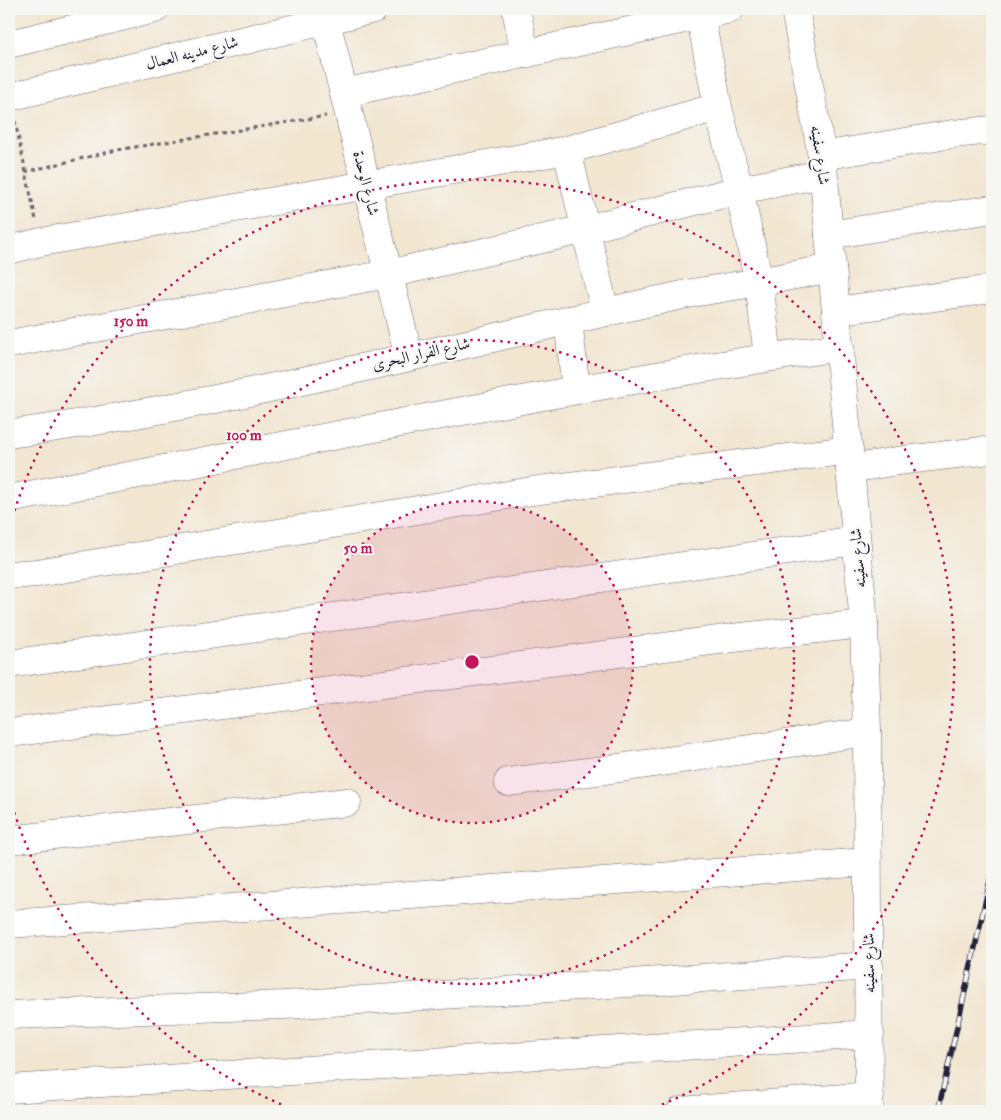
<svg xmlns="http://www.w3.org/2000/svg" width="1001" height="1120" viewBox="0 0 1001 1120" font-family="'IM FELL Double Pica',Amiri,serif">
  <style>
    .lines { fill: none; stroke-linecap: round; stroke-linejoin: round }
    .minor-casing { stroke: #6b6770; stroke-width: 29 }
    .path { stroke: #6b6770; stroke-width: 3; stroke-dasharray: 4 4; stroke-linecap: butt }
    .minor { stroke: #fff; stroke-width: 28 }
    .rail-casing { stroke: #22223b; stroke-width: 5.5 }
    .rail { stroke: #f6f6f2; stroke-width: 4; stroke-dasharray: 11; stroke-linecap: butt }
    .ring { fill: none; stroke: #c2185b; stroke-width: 2.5; stroke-dasharray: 2.5 5 }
    .labels { text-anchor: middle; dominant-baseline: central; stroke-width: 4; stroke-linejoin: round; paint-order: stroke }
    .street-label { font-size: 16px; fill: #22223b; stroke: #f6f6f2 }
    .centre { fill: #c2185b; stroke: #f6f6f2; stroke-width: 2.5 }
    .ring-label { font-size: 15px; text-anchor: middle; font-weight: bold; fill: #c2185b; stroke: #f6f6f2; stroke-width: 4; stroke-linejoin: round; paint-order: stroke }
  </style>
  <rect width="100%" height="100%" fill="#f6f6f2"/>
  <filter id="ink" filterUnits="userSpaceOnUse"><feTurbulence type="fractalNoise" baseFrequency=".02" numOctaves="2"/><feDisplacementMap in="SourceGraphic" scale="10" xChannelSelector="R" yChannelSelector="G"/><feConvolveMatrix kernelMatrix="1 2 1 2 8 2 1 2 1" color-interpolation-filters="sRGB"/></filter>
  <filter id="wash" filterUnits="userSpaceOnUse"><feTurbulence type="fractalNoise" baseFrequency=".0096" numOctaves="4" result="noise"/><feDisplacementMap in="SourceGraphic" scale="20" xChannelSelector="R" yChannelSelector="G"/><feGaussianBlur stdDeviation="1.12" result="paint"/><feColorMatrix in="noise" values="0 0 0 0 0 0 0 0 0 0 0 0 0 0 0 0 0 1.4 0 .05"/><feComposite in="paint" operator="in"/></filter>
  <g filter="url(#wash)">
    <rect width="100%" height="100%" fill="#f2e6d1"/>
  </g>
  <g filter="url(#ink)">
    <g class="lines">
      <g class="minor-casing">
        <g id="minor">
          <polyline points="323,9 409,357"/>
          <polyline points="516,9 525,54"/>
          <polyline points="699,9 718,107 739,190 759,282 768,357"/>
          <polyline points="795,9 822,156 864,624 867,732 869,1111"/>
          <polyline points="9,44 155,9"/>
          <polyline points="344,93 730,9"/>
          <polyline points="9,97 374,9"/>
          <polyline points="567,150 605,312"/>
          <polyline points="822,156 953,134 992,130"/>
          <polyline points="829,235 992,209"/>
          <polyline points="9,250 41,242 567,150 718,107"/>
          <polyline points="836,311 992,289"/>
          <polyline points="568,320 576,390"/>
          <polyline points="9,344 388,274 586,229 739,190 823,174"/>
          <path d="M9 434C239 403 464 342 692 293L759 282 832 268"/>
          <polyline points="850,469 897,461 982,451"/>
          <path d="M9 499C285 447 561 387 840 347"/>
          <polyline points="9,575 37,573 532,491 849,450"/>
          <polyline points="9,664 856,541"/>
          <polyline points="9,733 741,637 864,624"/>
          <polyline points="508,782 612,769 867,732"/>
          <polyline points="9,840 347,802"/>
          <polyline points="9,924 867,862"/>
          <polyline points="9,1015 284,1005 660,981 869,966"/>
          <polyline points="9,1089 870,1034"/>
          <polyline points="681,1111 870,1096"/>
        </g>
      </g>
      <g class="path">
        <polyline points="15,121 36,220"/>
        <polyline points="25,172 117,150 326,116"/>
      </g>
      <use href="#minor" class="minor"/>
      <g class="rail-casing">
        <polyline id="rail" points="938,1111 992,872"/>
      </g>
      <use href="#rail" class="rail"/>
    </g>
  </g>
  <circle cx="472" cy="662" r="161" fill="#c2185b" fill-opacity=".12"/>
  <g class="ring">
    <circle cx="472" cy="662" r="161"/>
    <circle cx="472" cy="662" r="322"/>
    <path d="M295 1110A482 482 0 0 1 10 799M10 525A482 482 0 1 1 649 1110"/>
  </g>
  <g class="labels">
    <g class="street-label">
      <text transform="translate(192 53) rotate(-14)">شارع مدينه العمال</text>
      <text transform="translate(820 155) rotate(82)">شارع سفينه</text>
      <text transform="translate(366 183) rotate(76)">شارع الوحدة</text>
      <text transform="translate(421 354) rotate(-13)">شارع الفرار البحرى</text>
      <text transform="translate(858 558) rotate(-95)">شارع سفينه</text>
      <text transform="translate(869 963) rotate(-91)">شارع سفينه</text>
    </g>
  </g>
  <circle cx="472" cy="662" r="8" class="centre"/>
  <g class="ring-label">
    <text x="131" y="326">150 m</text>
    <text x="244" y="440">100 m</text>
    <text x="358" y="553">50 m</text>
  </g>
  <rect width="1001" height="1120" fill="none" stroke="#f6f6f2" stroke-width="30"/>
</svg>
